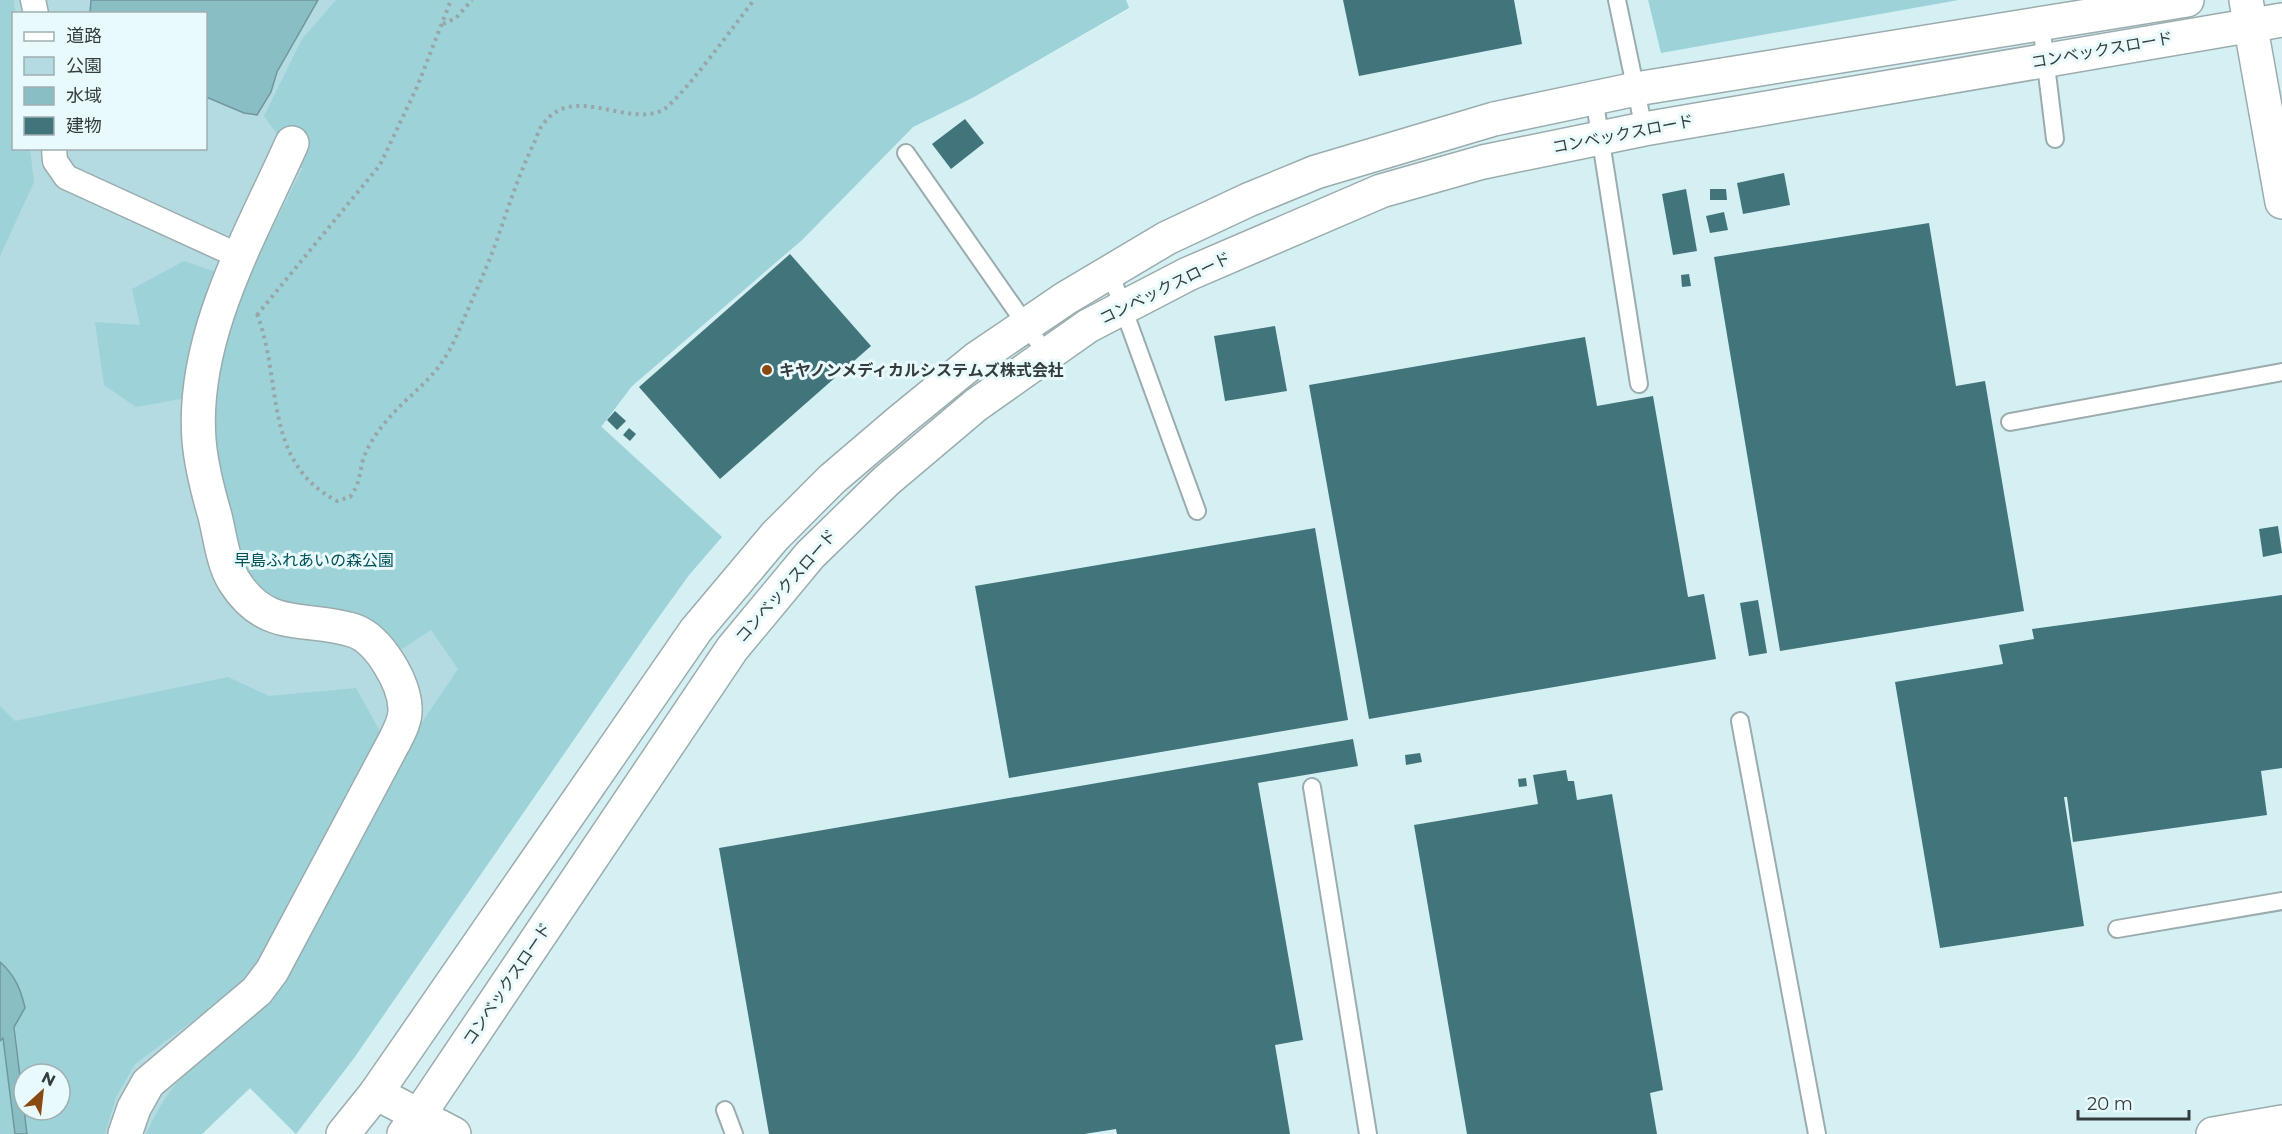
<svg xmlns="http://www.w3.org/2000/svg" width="2282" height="1134" viewBox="0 0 2282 1134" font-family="Montserrat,'Noto Sans JP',sans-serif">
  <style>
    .built { fill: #d5f0f3 }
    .green { fill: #b3dbe1; fill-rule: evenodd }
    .forest { fill: #9dd2d9; fill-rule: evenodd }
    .water { fill: #8abec5; stroke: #70979c; stroke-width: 1.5 }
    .building { fill: #42747b }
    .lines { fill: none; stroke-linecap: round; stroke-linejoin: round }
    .service-casing { stroke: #9bacae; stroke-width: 20 }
    .pedestrian-casing { stroke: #9bacae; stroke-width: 27 }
    .minor-casing { stroke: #9bacae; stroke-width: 36 }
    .tertiary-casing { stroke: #9bacae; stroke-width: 36 }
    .path { stroke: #98a6a7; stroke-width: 4; stroke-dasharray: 3 4.5; stroke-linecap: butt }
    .service { stroke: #fff; stroke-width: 16 }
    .pedestrian { stroke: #fff; stroke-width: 24 }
    .minor { stroke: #fff; stroke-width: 33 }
    .tertiary { stroke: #fff; stroke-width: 33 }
    .poi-dot { fill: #894a11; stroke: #e8fafc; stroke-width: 2 }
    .labels { text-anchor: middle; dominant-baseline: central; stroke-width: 6; stroke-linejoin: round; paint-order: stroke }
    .street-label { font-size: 16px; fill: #353c3d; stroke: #e8fafc }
    .poi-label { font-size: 16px; font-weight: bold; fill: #353c3d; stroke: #e8fafc; text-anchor: start }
    .park-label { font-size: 16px; fill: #005058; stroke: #e8fafc }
  </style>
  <rect width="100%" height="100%" fill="#e8fafc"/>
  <polygon class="built" points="1126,0 1648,0 1662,52 1959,0 2282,0 2282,1134 202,1134 250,1088 296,1134 354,1058 653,625 689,575 722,538 600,426 632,386 802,240 913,127 974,97 1129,9"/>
  <path class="green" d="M0 0H1126L1129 8 974 97 913 127 802 240 632 386 601 426 722 537 689 575 653 625 354 1058 296 1134 250 1088 202 1134H0ZM14 14H206V148H14ZM24 1074H60V1110H24Z"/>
  <g class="forest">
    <polygon points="0,0 14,0 15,13 14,148 30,149 34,182 0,256"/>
    <path d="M336 0H1126L1129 8 974 97 913 127 802 240 632 386 601 427 722 537 689 575 653 625 354 1058 296 1134 250 1088 202 1134H146C155 1116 163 1098 177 1083 206 1052 245 1030 273 997L406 746 458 669 431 630 397 652 277 605 258 593 243 565 209 438 214 393 136 407 104 385 95 322 140 325 132 289 184 261 245 282 302 169 264 116 302 39Z"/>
    <polygon points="1648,0 1959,0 1661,53"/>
    <path d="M228 677 269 696 356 688 382 735 259 964 244 983 135 1064 116 1097 105 1134H27L9 970 0 962V706L15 721ZM24 1074H60V1110H24Z"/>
    <polygon points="3,1037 15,1134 0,1134 0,1041"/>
  </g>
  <g class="water">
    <polygon points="91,0 318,0 277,72 271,92 257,115 244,113 206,97 206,14 90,13"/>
    <path d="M0 962C15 975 21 990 25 1008L14 1027 27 1134H15L3 1038 0 1041Z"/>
  </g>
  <g class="building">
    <polygon points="1343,0 1514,0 1522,44 1359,76"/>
    <polygon points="965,119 984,143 951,169 932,144"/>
    <polygon points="1784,173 1790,205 1743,214 1737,183"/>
    <polygon points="1686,189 1697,251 1673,255 1662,194"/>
    <polygon points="1710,189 1726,189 1727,200 1710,200"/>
    <polygon points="1724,212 1728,230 1710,233 1706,216"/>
    <polygon points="1929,223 1956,386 1985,381 2024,611 1780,651 1714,257"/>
    <polygon points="790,254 871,346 720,479 639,387"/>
    <polygon points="1689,274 1691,286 1682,287 1681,275"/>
    <polygon points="1275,326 1287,391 1225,401 1214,336"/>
    <polygon points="1585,337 1597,406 1653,396 1688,597 1704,594 1716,659 1369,719 1309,385"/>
    <polygon points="615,411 626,421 617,430 607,420"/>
    <polygon points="629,428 636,434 630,441 623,435"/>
    <polygon points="2278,526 2282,553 2263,557 2259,529"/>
    <polygon points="1315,528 1348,720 1009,778 975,586"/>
    <polygon points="2282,595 2282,768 2261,771 2267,815 2073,842 2067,797 2064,797 2084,926 1940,948 1895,682 2003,664 1999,645 2034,639 2032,629"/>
    <polygon points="1758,600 1767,653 1749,656 1740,603"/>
    <polygon points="1353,739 1358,766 1258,783 1303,1040 1275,1045 1290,1134 1117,1134 1116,1129 1084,1134 769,1134 719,848"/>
    <polygon points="1420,753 1422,762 1406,765 1405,755"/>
    <polygon points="1566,770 1568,781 1574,781 1577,800 1612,794 1663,1090 1650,1093 1657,1134 1467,1134 1414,825 1538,804 1533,775"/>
    <polygon points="1526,778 1527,786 1519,787 1518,779"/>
  </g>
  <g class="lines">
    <g class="service-casing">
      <g id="service">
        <polyline points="1617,0 1644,129"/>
        <polyline points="2041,24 2055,139"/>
        <polyline points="1594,97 1639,384"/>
        <polyline points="906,153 1047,355"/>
        <polyline points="1110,272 1197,511"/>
        <polyline points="2010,422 2282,372"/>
        <polyline points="1740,721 1817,1134"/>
        <polyline points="1312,787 1368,1134"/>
        <polyline points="2117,929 2282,901"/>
        <polyline points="725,1110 734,1134"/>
      </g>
    </g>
    <g class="pedestrian-casing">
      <g id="pedestrian">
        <polyline points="33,0 36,14"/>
        <polyline points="54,148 55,161 66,177 241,257"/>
      </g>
    </g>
    <g class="minor-casing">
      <path id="minor" d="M125 1134 134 1108 148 1083 257 991 272 971 394 742C399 732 406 720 405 708 404 682 379 640 355 631 307 615 267 634 234 581 223 564 220 536 215 516 208 492 201 465 199 440 191 336 251 235 292 143"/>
    </g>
    <g class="tertiary-casing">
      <g id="tertiary">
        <polyline points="2246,0 2282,202"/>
        <polyline points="376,1093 454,1134"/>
        <polyline points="343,1134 376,1093 696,630 775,536 832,479 900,421 976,359 1066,298 1167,238 1248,200 1316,172 1494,119 1636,89 2187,0"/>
        <polyline points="404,1134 419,1115 732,649 810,555 886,481 976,405 1088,326 1188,274 1381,191 1483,162 1644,129 2282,20"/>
        <polyline points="2213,1134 2282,1122"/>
      </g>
    </g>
    <g class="path">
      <polyline points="443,24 456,18 472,0"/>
      <path d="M257 314C283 381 262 462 337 501L350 497C359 485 359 477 362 464 364 452 376 433 384 424 411 390 436 382 456 337 470 304 486 271 498 237 509 205 519 174 534 143 537 137 539 128 544 123 573 84 624 126 661 111 678 104 738 20 754 0"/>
      <polyline points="257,315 380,165 417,87 451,0"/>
    </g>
    <use href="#service" class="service"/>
    <use href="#pedestrian" class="pedestrian"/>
    <use href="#minor" class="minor"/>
    <use href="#tertiary" class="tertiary"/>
  </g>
  <circle class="poi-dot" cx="767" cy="370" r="6"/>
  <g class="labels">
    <g class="street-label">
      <text transform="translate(2102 50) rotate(-10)">コンベックスロード</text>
      <text transform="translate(1623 134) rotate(-11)">コンベックスロード</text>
      <text transform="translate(1165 288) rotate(-26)">コンベックスロード</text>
      <text transform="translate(786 586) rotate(-49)">コンベックスロード</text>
      <text transform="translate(507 984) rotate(-56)">コンベックスロード</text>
    </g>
    <g class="poi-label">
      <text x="779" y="370">キヤノンメディカルシステムズ株式会社</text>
    </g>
    <g class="park-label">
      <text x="314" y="560">早島ふれあいの森公園</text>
    </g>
  </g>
  <rect x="12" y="12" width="195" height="138" fill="#e8fafc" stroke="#a0aeb0" stroke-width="1.5"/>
  <rect x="24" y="32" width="30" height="9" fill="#ffffff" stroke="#a0aeb0" stroke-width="1.5"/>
  <text x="66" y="42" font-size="18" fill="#353c3d">道路</text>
  <rect x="24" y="57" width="30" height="18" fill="#b3dbe1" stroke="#a0aeb0" stroke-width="1.5"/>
  <text x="66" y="72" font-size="18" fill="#353c3d">公園</text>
  <rect x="24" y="87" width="30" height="18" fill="#8abec5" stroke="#a0aeb0" stroke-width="1.5"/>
  <text x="66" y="102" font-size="18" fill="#353c3d">水域</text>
  <rect x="24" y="117" width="30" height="18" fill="#42747b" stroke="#a0aeb0" stroke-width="1.5"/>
  <text x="66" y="132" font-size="18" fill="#353c3d">建物</text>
  <g transform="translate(42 1092) rotate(27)"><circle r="28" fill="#e8fafc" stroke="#a0aeb0" stroke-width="1.5"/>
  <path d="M0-4.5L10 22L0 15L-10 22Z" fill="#894a11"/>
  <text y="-9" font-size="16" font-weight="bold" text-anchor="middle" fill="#353c3d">N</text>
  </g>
  <path d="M2078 1110v9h111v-9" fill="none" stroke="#353c3d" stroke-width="3"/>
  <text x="2087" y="1110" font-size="18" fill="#353c3d" stroke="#e8fafc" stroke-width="4.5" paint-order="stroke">20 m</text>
</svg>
